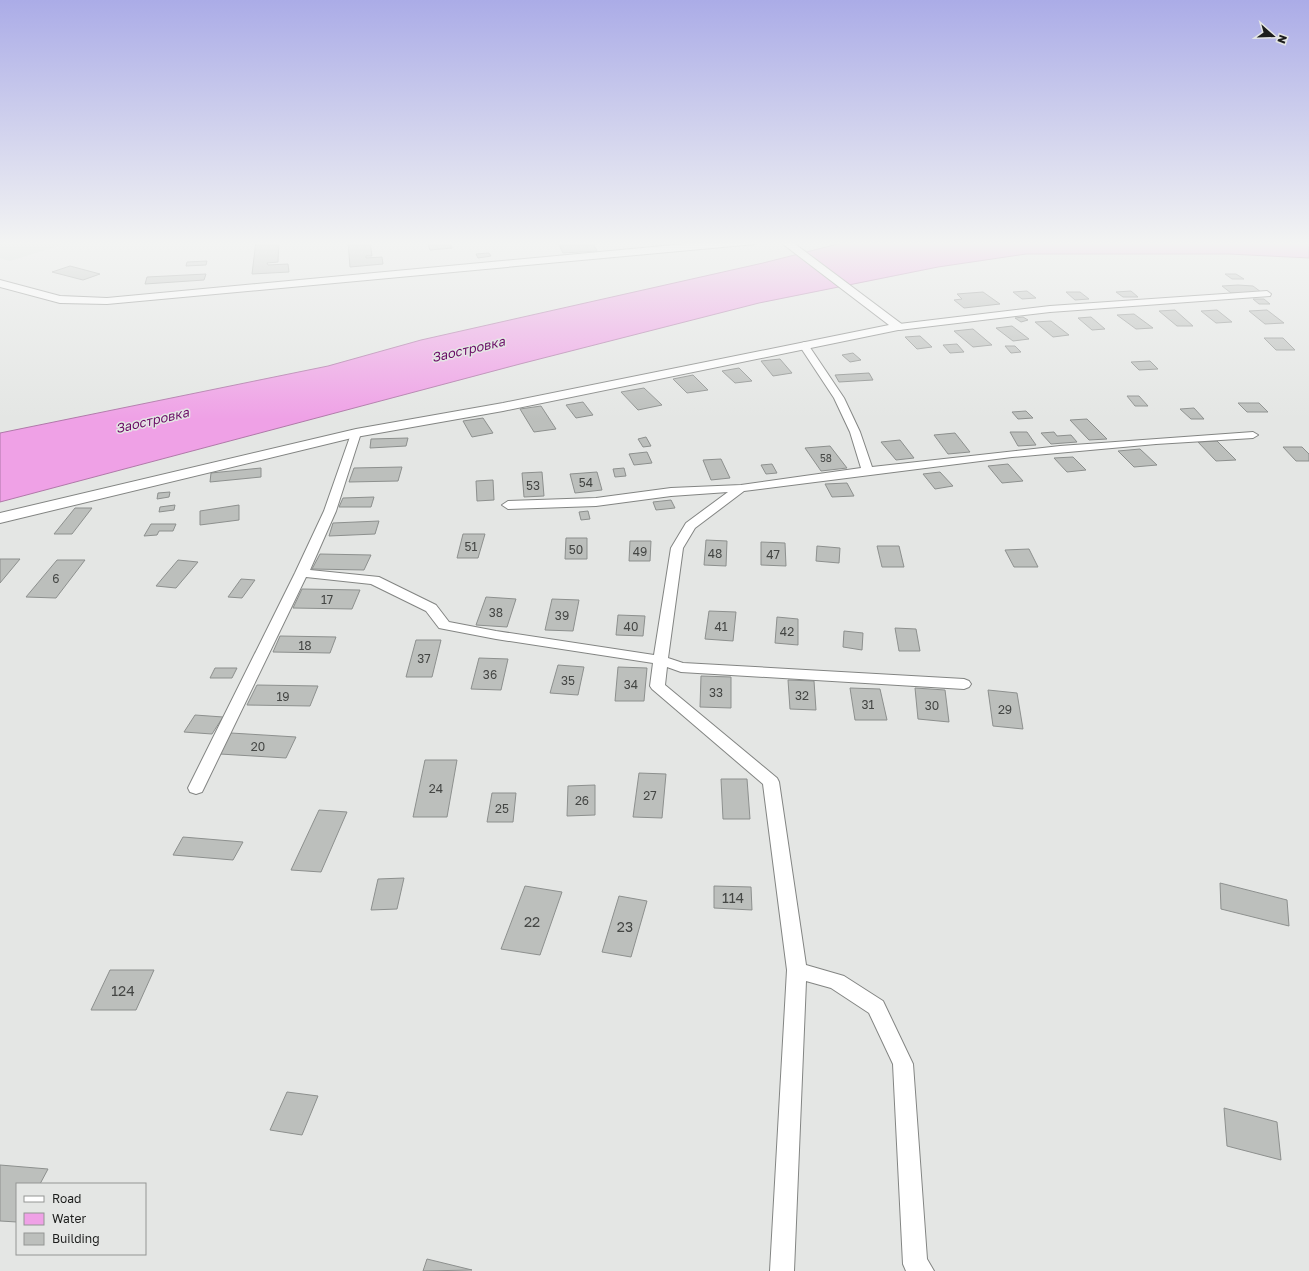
<svg xmlns="http://www.w3.org/2000/svg" width="1309" height="1271" viewBox="0 0 1309 1271" font-family="'Golos Text',sans-serif">
  <style>
    .built { fill: #d3dcd4 }
    .water { fill: #efa1e6; stroke: #b079a9 }
    .building { fill: #bcbfbc; stroke: #8d908e }
    .lines { fill: none; stroke-linecap: round; stroke-linejoin: round }
    .minor-casing { stroke: #838583; stroke-width: 2 }
    .tertiary-casing { stroke: #838583; stroke-width: 2 }
    .minor { fill: #fff; fill-rule: evenodd }
    .tertiary { fill: #fff; fill-rule: evenodd }
    .labels { text-anchor: middle; dominant-baseline: central; stroke-width: 3; stroke-linejoin: round; paint-order: stroke }
    .far-number-label { font-size: 10px; fill: #444644 }
    .number-label { font-size: 12px; fill: #444644 }
    .far-water-label { font-size: 13px; font-style: italic; fill: #6a0c66; stroke: #e4e6e4 }
    .near-number-label { font-size: 14px; fill: #444644 }
  </style>
  <rect width="100%" height="100%" fill="#e4e6e4"/>
  <polygon class="built" points="0,241 74,241 10,261 0,258"/>
  <polygon class="water" points="857,241 1309,241 1309,258 1229,254 1026,254 938,267 759,303 520,364 0,502 0,433 328,366 421,340 763,263 838,244"/>
  <g class="building">
    <polygon points="256,241 279,241 278,262 267,263 268,265 288,264 289,272 252,274"/>
    <polygon points="348,241 370,241 372,256 366,256 366,258 382,257 383,264 350,267"/>
    <polygon points="427,241 449,241 452,248 430,250"/>
    <polygon points="557,241 592,241 597,251 563,253"/>
    <polygon points="489,253 491,256 478,258 476,254"/>
    <polygon points="207,261 206,265 186,266 187,262"/>
    <polygon points="70,266 100,274 83,280 52,272"/>
    <polygon points="206,274 204,280 145,284 147,277"/>
    <polygon points="1225,274 1236,274 1244,279 1232,279"/>
    <polygon points="1238,285 1253,286 1261,292 1231,293 1222,286"/>
    <polygon points="1027,291 1036,298 1022,299 1013,292"/>
    <polygon points="1131,291 1138,297 1123,297 1116,292"/>
    <polygon points="983,292 1000,304 964,308 954,300 962,299 957,294"/>
    <polygon points="1066,292 1080,292 1089,299 1075,300"/>
    <polygon points="1253,299 1264,299 1270,304 1259,304"/>
    <polygon points="1175,310 1193,326 1177,326 1159,311"/>
    <polygon points="1217,310 1232,322 1216,323 1201,311"/>
    <polygon points="1267,310 1284,323 1265,324 1249,311"/>
    <polygon points="1134,314 1153,328 1136,329 1117,315"/>
    <polygon points="1023,317 1028,320 1021,322 1015,318"/>
    <polygon points="1091,317 1105,329 1092,330 1078,318"/>
    <polygon points="1051,321 1069,335 1053,337 1035,322"/>
    <polygon points="1012,326 1029,339 1013,341 996,328"/>
    <polygon points="973,329 992,345 973,347 954,331"/>
    <polygon points="920,336 932,347 917,349 905,337"/>
    <polygon points="1264,338 1283,338 1295,350 1276,350"/>
    <polygon points="957,344 964,352 950,353 943,345"/>
    <polygon points="1005,346 1015,346 1021,352 1011,353"/>
    <polygon points="853,353 861,360 850,362 842,355"/>
    <polygon points="780,359 792,373 773,376 761,361"/>
    <polygon points="1150,361 1158,369 1139,370 1131,362"/>
    <polygon points="739,368 752,381 735,383 722,371"/>
    <polygon points="869,373 873,380 839,382 835,375"/>
    <polygon points="693,375 708,390 687,393 673,379"/>
    <polygon points="644,388 662,405 638,410 621,392"/>
    <polygon points="1127,396 1139,396 1148,406 1135,406"/>
    <polygon points="583,402 593,415 576,418 566,405"/>
    <polygon points="1238,403 1259,403 1268,412 1247,412"/>
    <polygon points="541,406 556,429 534,432 520,409"/>
    <polygon points="1194,408 1204,419 1191,419 1180,409"/>
    <polygon points="1026,411 1033,418 1018,419 1012,412"/>
    <polygon points="483,418 493,433 472,437 463,421"/>
    <polygon points="1087,419 1107,439 1089,440 1070,420"/>
    <polygon points="1010,432 1027,432 1036,445 1018,446"/>
    <polygon points="1054,432 1057,436 1071,435 1077,442 1051,444 1041,433"/>
    <polygon points="955,433 970,452 948,454 934,435"/>
    <polygon points="646,437 651,446 643,447 638,439"/>
    <polygon points="408,438 406,446 370,448 371,439"/>
    <polygon points="900,440 914,458 896,460 881,442"/>
    <polygon points="1217,441 1236,460 1216,461 1198,442"/>
    <polygon points="830,446 847,468 821,471 805,448"/>
    <polygon points="1283,447 1302,447 1309,454 1309,461 1296,461"/>
    <polygon points="1140,449 1157,465 1134,467 1118,451"/>
    <polygon points="647,452 652,463 634,465 629,454"/>
    <polygon points="1073,457 1086,470 1067,472 1054,458"/>
    <polygon points="721,459 730,478 711,480 703,460"/>
    <polygon points="772,464 777,473 766,474 761,465"/>
    <polygon points="1008,464 1023,481 1002,483 988,466"/>
    <polygon points="402,467 398,481 349,482 354,468"/>
    <polygon points="261,468 261,477 210,482 211,473"/>
    <polygon points="624,468 626,476 615,477 613,469"/>
    <polygon points="542,472 544,496 524,497 522,473"/>
    <polygon points="597,472 602,490 575,493 570,474"/>
    <polygon points="940,472 953,486 935,489 923,474"/>
    <polygon points="493,480 494,500 477,501 476,481"/>
    <polygon points="847,483 854,496 832,497 825,484"/>
    <polygon points="170,492 169,497 157,499 158,493"/>
    <polygon points="374,497 371,507 339,507 343,498"/>
    <polygon points="671,500 675,508 656,510 653,502"/>
    <polygon points="175,505 174,510 159,512 160,507"/>
    <polygon points="239,505 239,520 200,525 200,511"/>
    <polygon points="75,508 92,508 72,534 54,534"/>
    <polygon points="588,511 590,519 581,520 579,512"/>
    <polygon points="379,521 375,534 329,536 333,523"/>
    <polygon points="151,524 176,524 173,531 159,531 157,535 144,536"/>
    <polygon points="463,534 485,534 478,558 457,558"/>
    <polygon points="566,538 587,538 587,559 565,559"/>
    <polygon points="706,540 727,541 726,566 704,565"/>
    <polygon points="630,541 651,541 650,561 629,561"/>
    <polygon points="761,542 785,543 786,566 761,565"/>
    <polygon points="817,546 840,548 839,563 816,561"/>
    <polygon points="877,546 899,546 904,567 882,567"/>
    <polygon points="1029,549 1038,567 1014,567 1005,550"/>
    <polygon points="320,554 371,555 364,570 312,569"/>
    <polygon points="0,559 20,559 0,583"/>
    <polygon points="57,560 85,560 56,598 26,597"/>
    <polygon points="178,560 198,562 176,588 156,586"/>
    <polygon points="241,579 255,580 242,598 228,597"/>
    <polygon points="302,589 360,590 352,609 293,608"/>
    <polygon points="486,597 516,599 507,627 476,625"/>
    <polygon points="552,599 579,600 573,631 545,630"/>
    <polygon points="709,611 736,612 733,641 705,639"/>
    <polygon points="618,615 645,616 643,636 616,635"/>
    <polygon points="777,617 798,619 798,645 775,643"/>
    <polygon points="895,628 916,629 920,651 899,651"/>
    <polygon points="844,631 863,633 862,650 843,647"/>
    <polygon points="280,636 336,637 330,653 273,652"/>
    <polygon points="416,640 441,640 432,677 406,677"/>
    <polygon points="479,658 508,659 501,690 471,689"/>
    <polygon points="558,665 584,667 578,695 550,693"/>
    <polygon points="618,667 647,668 644,701 615,701"/>
    <polygon points="215,668 237,668 232,678 210,678"/>
    <polygon points="701,676 731,677 731,708 700,707"/>
    <polygon points="788,680 814,681 816,710 790,709"/>
    <polygon points="257,685 318,686 310,706 247,705"/>
    <polygon points="850,688 880,689 887,720 855,720"/>
    <polygon points="915,688 945,690 949,722 918,719"/>
    <polygon points="988,690 1017,693 1023,729 993,726"/>
    <polygon points="195,715 223,717 212,734 184,732"/>
    <polygon points="231,733 296,737 286,758 220,754"/>
    <polygon points="425,760 457,760 447,817 413,817"/>
    <polygon points="639,773 666,774 662,818 633,817"/>
    <polygon points="721,779 747,779 750,819 723,819"/>
    <polygon points="595,785 595,815 567,816 568,786"/>
    <polygon points="492,793 516,793 513,822 487,822"/>
    <polygon points="319,810 347,812 321,872 291,870"/>
    <polygon points="183,837 243,842 233,860 173,855"/>
    <polygon points="404,878 397,909 371,910 378,879"/>
    <polygon points="1220,883 1287,900 1289,926 1221,909"/>
    <polygon points="525,886 562,892 540,955 501,949"/>
    <polygon points="714,886 751,887 752,910 714,908"/>
    <polygon points="619,896 647,901 631,957 602,952"/>
    <polygon points="110,970 154,970 136,1010 91,1010"/>
    <polygon points="287,1092 318,1096 302,1135 270,1130"/>
    <polygon points="1224,1108 1277,1122 1281,1160 1227,1146"/>
    <polygon points="0,1165 48,1169 40,1184 17,1184 17,1222 0,1221"/>
    <polygon points="427,1259 472,1270 423,1271"/>
  </g>
  <g class="lines">
    <g class="minor-casing">
      <g id="minor">
        <polygon points="1267,291 1271,294 1270,296 1050,312 899,330 894,327 899,324 1050,306"/>
        <polygon points="804,342 807,343 844,398 860,432 872,467 1060,446 1253,432 1258,435 1253,438 1156,444 1012,457 744,491 695,528 683,548 668,658 683,663 964,679 969,681 971,684 969,687 964,689 681,672 667,667 665,685 777,778 779,782 806,965 844,976 883,1001 913,1064 927,1259 934,1271 906,1271 903,1264 893,1064 869,1013 831,988 806,981 794,1271 770,1271 787,970 763,784 652,689 650,686 653,663 496,639 444,629 439,628 426,611 371,584 306,577 204,788 202,792 196,794 190,792 188,788 295,573 324,511 352,431 360,431 361,433 336,511 310,570 379,577 436,605 449,622 496,631 654,655 671,548 686,523 728,492 671,496 596,506 508,509 502,505 508,501 596,498 671,488 741,485 861,468 850,432 834,398 799,345"/>
      </g>
    </g>
    <g class="tertiary-casing">
      <g id="tertiary">
        <polygon points="717,241 760,241 755,244 107,304 60,303 0,287 0,280 60,296 107,298"/>
        <polygon points="779,241 791,241 903,325 905,327 903,329 503,411 356,437 0,523 0,513 356,429 503,403 889,325"/>
      </g>
    </g>
    <use href="#minor" class="minor"/>
    <use href="#tertiary" class="tertiary"/>
  </g>
  <linearGradient id="sky" x2="0" y2="1"><stop stop-color="#abace7"/><stop offset="0.58" stop-color="#f3f4f3"/><stop offset="1" stop-color="#f3f4f3" stop-opacity="0"/></linearGradient>
  <rect width="1309" height="419" fill="url(#sky)"/>
  <g class="labels">
    <g class="far-number-label">
      <text x="826" y="458">58</text>
    </g>
    <g class="number-label">
      <text x="586" y="482">54</text>
      <text x="533" y="485">53</text>
      <text x="471" y="546">51</text>
      <text x="576" y="549">50</text>
      <text x="640" y="551">49</text>
      <text x="715" y="553">48</text>
      <text x="773" y="554">47</text>
      <text x="56" y="578">6</text>
      <text x="327" y="599">17</text>
      <text x="496" y="612">38</text>
      <text x="562" y="615">39</text>
      <text x="631" y="626">40</text>
      <text x="721" y="626">41</text>
      <text x="787" y="631">42</text>
      <text x="305" y="645">18</text>
      <text x="424" y="658">37</text>
      <text x="490" y="674">36</text>
      <text x="568" y="680">35</text>
      <text x="631" y="684">34</text>
      <text x="716" y="692">33</text>
      <text x="802" y="695">32</text>
      <text x="283" y="696">19</text>
      <text x="868" y="704">31</text>
      <text x="932" y="705">30</text>
      <text x="1005" y="709">29</text>
      <text x="258" y="746">20</text>
      <text x="436" y="788">24</text>
      <text x="650" y="795">27</text>
      <text x="582" y="800">26</text>
      <text x="502" y="808">25</text>
    </g>
    <g class="far-water-label">
      <text transform="translate(468 349) rotate(-13)">Заостровка</text>
      <text transform="translate(152 420) rotate(-13)">Заостровка</text>
    </g>
    <g class="near-number-label">
      <text x="733" y="897">114</text>
      <text x="532" y="921">22</text>
      <text x="625" y="926">23</text>
      <text x="123" y="990">124</text>
    </g>
  </g>
  <rect x="16" y="1183" width="130" height="72" fill="#e4e6e4" stroke="#949694"/>
  <rect x="24" y="1196" width="20" height="6" fill="#ffffff" stroke="#949694"/>
  <text x="52" y="1203" font-size="12" fill="#1c1d1c">Road</text>
  <rect x="24" y="1213" width="20" height="12" fill="#efa1e6" stroke="#949694"/>
  <text x="52" y="1223" font-size="12" fill="#1c1d1c">Water</text>
  <rect x="24" y="1233" width="20" height="12" fill="#bcbfbc" stroke="#949694"/>
  <text x="52" y="1243" font-size="12" fill="#1c1d1c">Building</text>
  <g transform="translate(1273 36) rotate(110)" stroke="#e4e6e4" stroke-width="3" paint-order="stroke">
  <path d="M0-3L7 15L0 10L-7 15Z" fill="#1c1d1c"/>
  <text y="-6" font-size="11" font-weight="bold" text-anchor="middle" fill="#1c1d1c">N</text>
  </g>
</svg>
